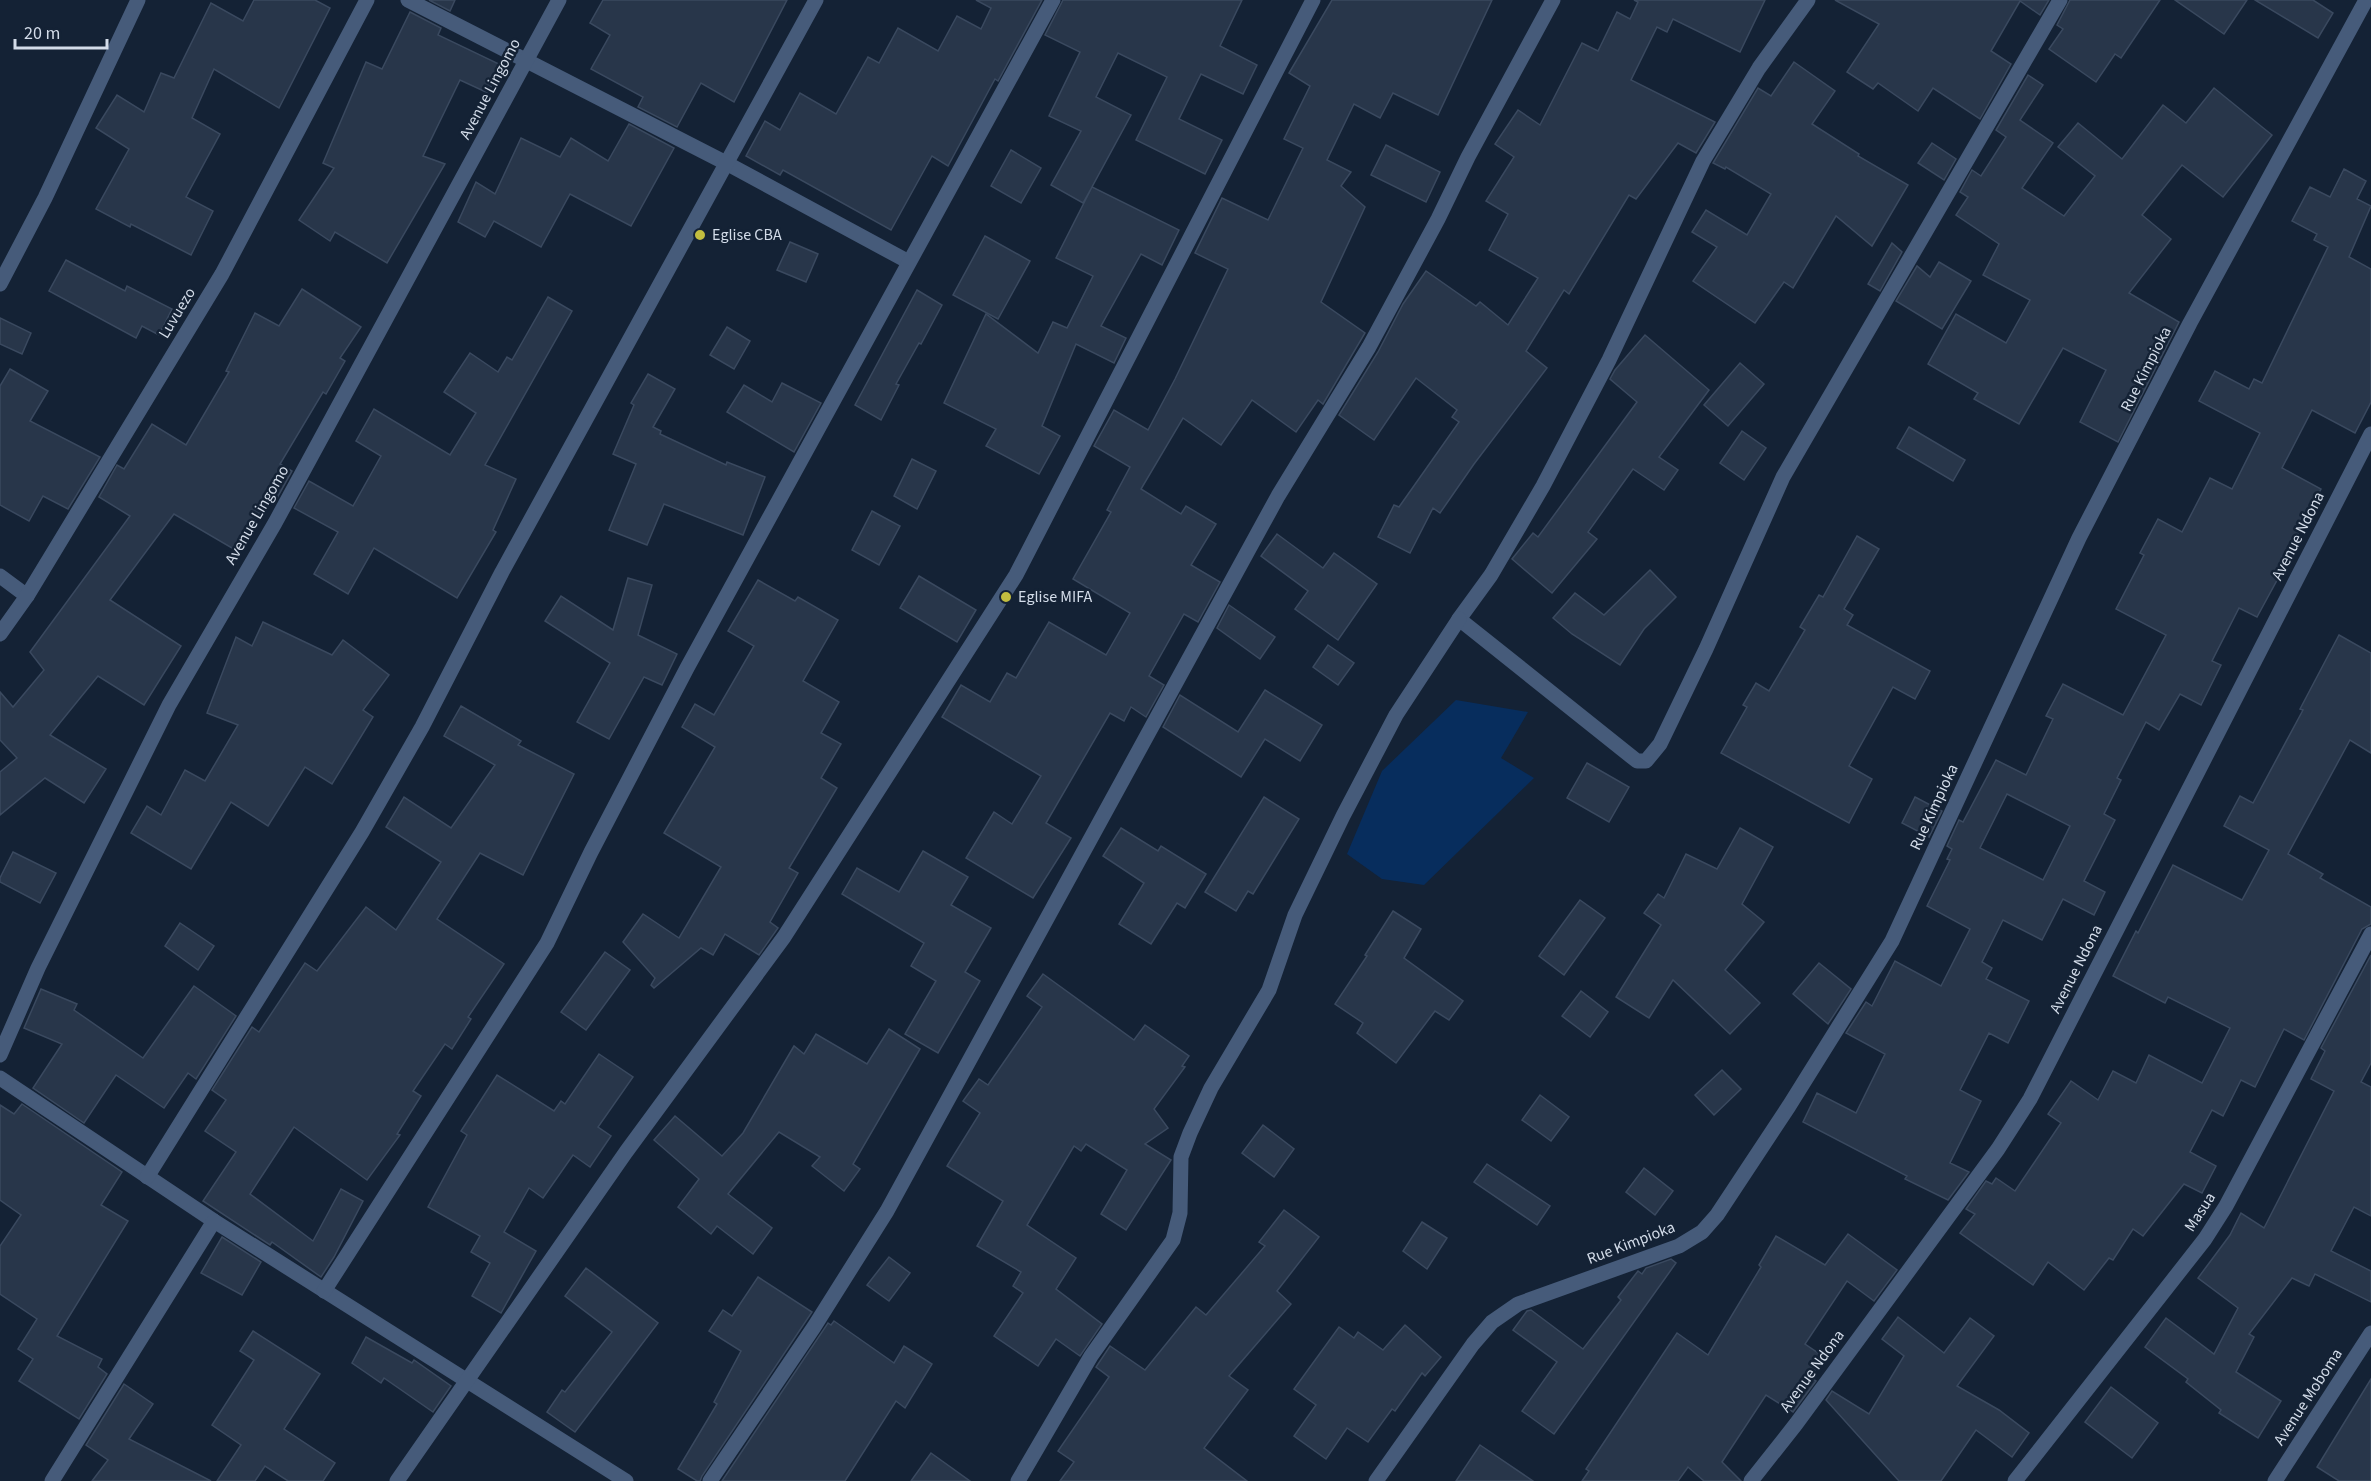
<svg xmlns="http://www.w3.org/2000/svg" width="2371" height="1481" viewBox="0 0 2371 1481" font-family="'Source Sans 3',sans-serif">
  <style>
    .green { fill: #072d5d }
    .building { fill: #28364a; stroke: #3a495f; stroke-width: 1.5; fill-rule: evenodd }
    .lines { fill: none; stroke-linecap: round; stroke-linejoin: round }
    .minor { stroke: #465b7a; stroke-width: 15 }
    .poi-dot { fill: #c2bd3f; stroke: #142235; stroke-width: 2 }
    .labels { text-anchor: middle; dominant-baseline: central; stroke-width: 5; stroke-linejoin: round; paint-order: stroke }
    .street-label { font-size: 16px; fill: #d3dce9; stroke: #142235 }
    .poi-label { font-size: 16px; fill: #d3dce9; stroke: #142235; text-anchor: start }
  </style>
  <rect width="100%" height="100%" fill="#142235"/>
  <polygon class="green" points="1456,700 1528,712 1501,758 1534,778 1424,885 1382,879 1347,854 1382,771"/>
  <g class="building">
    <polygon points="254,0 315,0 330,8 279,108 214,69 192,118 220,134 186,197 213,211 191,255 131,224 130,227 96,209 129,149 96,128 117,95 144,112 161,73 174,78 211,3 243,21"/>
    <polygon points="429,0 455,0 450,11"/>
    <polygon points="603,0 787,0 734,102 701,83 677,127 638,107 643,97 591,69 610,35 590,23"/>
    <polygon points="976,0 1042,0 998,81 995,79 948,166 932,156 891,230 783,170 780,175 746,156 765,121 780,130 800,93 836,114 868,57 879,63 898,28 938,51 957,16 981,29 991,8"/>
    <polygon points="1063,0 1242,0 1220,46 1257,65 1243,94 1201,74 1179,119 1222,140 1205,174 1136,140 1167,77 1118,53 1096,97 1131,115 1092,187 1179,230 1162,265 1141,254 1101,326 1126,338 1114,363 1076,344 1042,426 1060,436 1039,474 986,446 996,429 944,403 986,314 1038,353 1053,322 1067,328 1093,276 1056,258 1092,187 1083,203 1051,185 1081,131 1049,116 1080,52 1045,35"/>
    <polygon points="1332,0 1492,0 1438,115 1393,93 1380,118 1354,104 1327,160 1351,172 1341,186 1365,207 1321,302 1365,333 1323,404 1318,400 1296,432 1252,400 1221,445 1183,418 1141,489 1181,514 1186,506 1216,524 1191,565 1220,582 1198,622 1184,614 1149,676 1164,685 1146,717 1131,707 1124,721 1110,713 1046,823 1071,838 1033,898 966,858 994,812 1012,824 1041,776 942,717 961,685 990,702 1007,673 1016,678 1049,622 1106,655 1130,613 1073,579 1111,512 1107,510 1130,467 1094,446 1114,410 1148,430 1175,379 1228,269 1195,253 1222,198 1268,220 1303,148 1284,139 1310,86 1289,73"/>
    <polygon points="1634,0 1765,0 1740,52 1673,19 1667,32 1657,27 1631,80 1715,122 1696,153 1678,143 1636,199 1629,195 1569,294 1564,290 1526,351 1547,368 1474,464 1440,513 1433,508 1410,553 1378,537 1394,505 1399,507 1459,422 1452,417 1457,410 1416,378 1374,440 1339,415 1378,352 1403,304 1426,271 1476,306 1480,302 1508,325 1538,278 1489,250 1508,214 1486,201 1514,157 1495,144 1518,110 1540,125 1582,43 1598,51 1617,12 1630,19 1638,2"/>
    <polygon points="1835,0 2049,0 2040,15 2020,1 1991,51 2011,64 1980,119 1933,88 1918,111 1878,83 1873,89 1847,72 1879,24"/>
    <polygon points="2070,0 2160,0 2121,58 2115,54 2096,82 2049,49 2063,29 2057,25"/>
    <polygon points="2175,0 2247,0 2224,34"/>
    <polygon points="2255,0 2313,0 2333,13 2318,38"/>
    <polygon points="410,12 441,28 438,35 501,65 488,93 460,80 423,156 445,164 387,263 335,232 330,241 299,220 334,168 323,163 366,62 382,69"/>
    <polygon points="1794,62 1835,91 1812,124 1859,154 1858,156 1908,185 1872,246 1836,216 1793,288 1784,282 1755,323 1693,281 1717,247 1692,232 1706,210 1747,235 1771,194 1726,167 1725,169 1713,163 1758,88 1771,96"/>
    <polygon points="2028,75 2043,85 2020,120 2053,143 2022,188 2064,216 2095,176 2058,147 2078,123 2122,159 2163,105 2186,123 2214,88 2272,135 2223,197 2182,165 2142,215 2171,239 2129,293 2179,322 2118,442 2080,422 2106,370 2063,348 2019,424 1974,399 1978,393 1928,364 1956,314 2006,343 2030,300 1983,275 1999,244 1956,215 1968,197 1960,192 1972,170 1981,176 2006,137 1996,130"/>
    <polygon points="629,124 674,148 631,226 570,194 541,247 494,221 485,237 458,222 476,182 495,194 521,138 560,157 571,138 608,161"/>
    <polygon points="1932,143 1956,159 1944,180 1918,163"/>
    <polygon points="1386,145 1440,172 1426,202 1371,175"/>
    <polygon points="1011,150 1041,168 1021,203 991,186"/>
    <path d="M2344 169 2366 181 2357 199 2371 206 2349 257 2371 269V402L2355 433 2312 410 2282 468 2321 489 2289 551 2292 552 2282 574 2281 573 2257 617 2239 608 2212 661 2221 665 2201 705 2180 694 2159 730 2146 722 2117 778 2121 780 2104 814 2115 820 2084 881 2105 892 2094 915 2063 899 2042 940 2003 920 1982 962 1992 968 1986 979 2029 1001 2008 1043 1989 1033 1960 1090 1981 1101 1950 1163 1969 1172 1948 1200 1905 1179 1907 1176 1803 1122 1817 1093 1856 1113 1885 1054 1846 1033 1866 1002 1872 1006 1895 961 1941 986 1970 929 1927 906 1950 860 1947 859 1952 849 1947 846 1959 820 1963 822 1996 760 2026 775 2053 719 2046 716 2063 684 2123 715 2166 635 2116 609 2144 555 2140 553 2158 519 2182 532 2210 478 2232 489 2260 433 2199 401 2215 371 2249 389 2254 379 2262 383 2328 247 2314 240 2317 234 2292 221 2310 187 2330 197ZM2007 794 2070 826 2043 880 1980 848Z"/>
    <polygon points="985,236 1030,261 998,319 953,295"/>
    <polygon points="790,242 818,254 806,282 777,270"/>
    <polygon points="1892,243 1902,252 1880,291 1868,284"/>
    <polygon points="66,260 125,291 127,286 172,309 159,335 142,326 136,338 49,291"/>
    <polygon points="1939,262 1971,281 1942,329 1896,301 1917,266 1930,277"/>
    <polygon points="302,289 361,327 340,358 345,361 326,394 323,392 280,464 292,471 277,498 270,495 237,551 174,514 110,600 181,646 144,705 98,676 50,735 106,769 84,803 45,778 0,815 0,772 17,758 0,740 0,692 13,707 44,670 30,652 130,516 99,497 117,465 124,469 152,424 186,445 229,372 226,371 255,313 279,326"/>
    <polygon points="917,290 942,305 921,344 919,343 896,384 899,385 881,420 855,405"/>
    <polygon points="548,297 572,311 485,465 516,479 493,530 496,532 457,598 374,548 348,594 314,574 338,532 294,508 309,481 353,506 381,456 356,441 374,409 450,455 476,413 444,392 470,353 498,372 507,357 512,360"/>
    <polygon points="0,318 31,333 22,354 0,344"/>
    <polygon points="727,327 750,341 734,369 710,355"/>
    <polygon points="1645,335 1709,390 1659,457 1678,470 1664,490 1633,469 1588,532 1597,539 1552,593 1512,559 1533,533 1538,537 1637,402 1610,379 1615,370"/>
    <polygon points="1740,363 1764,384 1728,426 1704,405"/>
    <polygon points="10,369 48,391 30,421 100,457 68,509 43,496 29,521 0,505 0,386"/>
    <polygon points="648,374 675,389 653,427 661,431 660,434 726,465 727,462 765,477 743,535 664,504 647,545 609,530 636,464 613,454 634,405 631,403"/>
    <polygon points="782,383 821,403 794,452 727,412 744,385 772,402"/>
    <polygon points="1909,427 1965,460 1953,481 1897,448"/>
    <polygon points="1742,431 1766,448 1744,480 1720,463"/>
    <polygon points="912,459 936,471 917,509 894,496"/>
    <polygon points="872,511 900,526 879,565 852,550"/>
    <polygon points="1277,534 1323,568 1334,553 1377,584 1338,640 1295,609 1308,591 1261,556"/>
    <polygon points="1857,536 1879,549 1844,609 1853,615 1847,625 1930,671 1915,699 1893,687 1849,766 1872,779 1849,823 1721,753 1747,707 1743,705 1756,683 1769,691 1805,630 1800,627 1819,595 1823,597"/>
    <polygon points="1650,570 1676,597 1644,629 1620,665 1572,634 1553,618 1575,593 1604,615"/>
    <polygon points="919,576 976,610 957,642 900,608"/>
    <polygon points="628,578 652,585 638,635 677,654 662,685 644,677 609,739 577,722 610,663 545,621 561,596 613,630"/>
    <polygon points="758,580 795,601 798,597 838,620 803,681 839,702 821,733 841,744 821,778 837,788 789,868 798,873 770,922 778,928 759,955 725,934 713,955 701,948 654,988 651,985 655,978 623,942 643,914 679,938 721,867 664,833 715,747 682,727 695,704 714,715 754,646 728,631"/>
    <polygon points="1229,605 1275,637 1260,659 1217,628"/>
    <polygon points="263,622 332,655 343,640 389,675 363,710 373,717 332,784 305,767 268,826 231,802 191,869 131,833 147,806 161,815 185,770 205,781 238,725 207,713 236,637 252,646"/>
    <polygon points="2339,635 2371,653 2371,753 2350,740 2288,854 2323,874 2320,878 2371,907 2371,924 2362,929 2304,1040 2284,1029 2255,1087 2241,1080 2223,1116 2212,1110 2190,1152 2216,1166 2202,1193 2184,1184 2143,1236 2133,1229 2113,1260 2109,1258 2084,1290 2048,1262 2033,1285 1960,1233 1975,1214 1966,1209 1986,1181 1992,1184 1996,1178 2015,1191 2061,1123 2048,1114 2071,1081 2098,1100 2113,1071 2136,1083 2149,1055 2202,1083 2230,1028 2168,997 2165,1003 2113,976 2136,931 2138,933 2173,865 2242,900 2269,850 2224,826 2240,796 2253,803 2303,710 2300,709"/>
    <polygon points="1328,645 1354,663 1338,685 1313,667"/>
    <polygon points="1265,690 1322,725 1300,761 1265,739 1241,777 1163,727 1180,695 1238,732"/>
    <polygon points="461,706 521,741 518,745 574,774 523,875 480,853 437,919 504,964 468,1017 471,1019 452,1049 445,1044 413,1091 421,1096 397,1134 400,1135 367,1180 294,1127 250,1194 313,1241 341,1189 363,1201 334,1257 321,1277 272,1242 270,1245 203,1201 236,1152 205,1131 226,1100 212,1090 252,1027 259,1032 305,963 317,971 366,907 396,930 441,862 386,827 404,797 451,828 495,765 444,736"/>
    <polygon points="1587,763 1629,787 1609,822 1567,798"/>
    <polygon points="1264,797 1299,819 1253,894 1248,891 1236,911 1205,892"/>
    <polygon points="1915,797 1942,811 1929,837 1902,823"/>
    <polygon points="1121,828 1158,851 1161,846 1206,874 1185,908 1177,903 1151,944 1119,924 1144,883 1103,856"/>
    <polygon points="1740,828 1773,847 1742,904 1764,922 1725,970 1760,1003 1730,1034 1673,980 1649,1018 1616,997 1661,925 1644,913 1658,894 1664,898 1686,854 1717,869"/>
    <polygon points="923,851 968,877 951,905 991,928 965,972 980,981 938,1053 905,1034 936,981 911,966 924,943 842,894 857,868 899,892"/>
    <polygon points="13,852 56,873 40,903 0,882 0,878"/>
    <polygon points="1580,900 1605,918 1564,975 1539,956"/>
    <polygon points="1393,911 1421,929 1404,958 1463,1001 1449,1020 1435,1011 1396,1063 1357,1033 1363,1023 1335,1004 1367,956 1365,955"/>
    <polygon points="180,923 214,946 198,970 165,946"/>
    <polygon points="605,952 630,970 586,1030 561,1012"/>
    <polygon points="2371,955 2371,1063 2361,1082 2371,1087 2371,1216 2354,1207 2331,1251 2371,1271 2371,1302 2315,1274 2309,1286 2292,1278 2249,1334 2254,1337 2236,1372 2281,1401 2258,1438 2219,1413 2221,1410 2186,1382 2188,1379 2145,1347 2166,1318 2214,1354 2238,1308 2198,1278 2230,1235 2241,1213 2264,1228 2334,1091 2311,1079 2325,1051 2321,1048"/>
    <polygon points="1819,963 1851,989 1828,1024 1793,994"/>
    <polygon points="1043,974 1134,1040 1145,1025 1189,1056 1182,1066 1185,1067 1154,1109 1168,1128 1145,1144 1171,1160 1126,1230 1101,1214 1127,1170 1086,1144 1081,1151 1074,1146 1027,1225 1076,1258 1056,1289 1102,1324 1080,1356 1056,1339 1038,1366 994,1336 1023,1293 1013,1286 1021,1272 977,1246 1003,1201 947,1166 980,1113 963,1101 979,1079 988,1085 1042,1007 1027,996"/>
    <polygon points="194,986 236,1016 196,1079 188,1073 164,1108 116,1075 84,1123 33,1088 62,1044 24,1028 41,989 77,1004 74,1010 143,1058"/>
    <polygon points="1581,991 1608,1012 1590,1037 1562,1016"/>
    <polygon points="889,1029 920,1049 853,1164 860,1169 844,1191 812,1166 820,1157 779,1132 728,1194 772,1228 753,1254 717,1226 711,1234 678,1207 699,1179 654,1140 675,1116 722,1156 743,1133 794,1046 804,1054 816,1034 867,1064"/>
    <polygon points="599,1054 633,1077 598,1127 611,1136 590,1167 573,1155 543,1198 529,1188 504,1232 536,1251 501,1313 472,1296 490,1263 471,1252 480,1236 428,1207 467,1135 461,1131 497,1075 554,1111 561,1101 565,1104"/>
    <polygon points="1722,1070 1741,1089 1714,1115 1695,1095"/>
    <polygon points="1540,1095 1569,1117 1551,1141 1522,1120"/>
    <polygon points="22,1104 122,1172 101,1205 128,1221 57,1336 102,1359 98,1367 107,1374 79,1419 19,1381 33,1359 18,1349 37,1319 0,1294 0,1246 21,1215 0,1200 0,1105 14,1114"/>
    <polygon points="1263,1125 1294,1149 1274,1177 1242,1153"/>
    <polygon points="1487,1164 1550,1206 1537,1225 1474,1182"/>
    <polygon points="1644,1168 1673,1191 1655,1215 1626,1192"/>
    <polygon points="1284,1210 1319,1237 1277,1291 1291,1304 1229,1376 1248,1390 1204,1448 1247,1481 1060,1481 1074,1462 1058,1451 1109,1377 1096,1367 1110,1346 1145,1370 1196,1307 1206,1315 1265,1246 1259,1242"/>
    <polygon points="1422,1222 1447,1238 1427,1269 1403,1251"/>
    <polygon points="1848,1234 1897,1270 1874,1301 1847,1281 1805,1344 1824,1357 1810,1377 1816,1381 1793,1412 1766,1395 1722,1462 1741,1481 1704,1481 1688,1467 1678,1481 1582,1481 1589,1471 1586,1469 1677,1333 1708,1355 1761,1267 1759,1265 1776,1236 1825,1265"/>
    <polygon points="222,1237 261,1262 242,1295 201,1273"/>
    <polygon points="889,1257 910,1273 889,1301 867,1285"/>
    <polygon points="1671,1259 1676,1263 1554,1434 1522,1411 1557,1362 1513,1330 1527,1311 1531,1310 1583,1349 1621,1300 1618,1297 1638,1271 1642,1274 1646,1268"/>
    <polygon points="586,1268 658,1323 575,1432 547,1412 562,1390 565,1392 612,1332 565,1296"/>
    <polygon points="758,1277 812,1312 702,1476 700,1481 697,1481 678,1469 717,1404 714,1402 741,1351 709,1331 723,1310 732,1316"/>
    <polygon points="1898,1317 1944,1353 1970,1318 1994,1336 1957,1386 1999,1410 2029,1433 2012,1457 1976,1430 1941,1481 1899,1481 1826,1400 1832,1391 1869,1414 1904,1356 1882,1339"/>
    <polygon points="834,1321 894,1363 904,1346 932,1364 905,1408 896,1401 845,1481 722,1481 828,1323 831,1325"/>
    <polygon points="1405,1325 1441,1357 1425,1376 1422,1373 1395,1411 1392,1409 1368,1442 1347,1428 1326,1459 1294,1436 1316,1405 1294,1389 1339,1327 1354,1338 1358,1332 1383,1350"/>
    <polygon points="253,1331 320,1374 284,1429 335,1463 323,1481 288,1481 265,1466 255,1481 217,1481 241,1445 212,1425 254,1360 240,1351"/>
    <polygon points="366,1337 412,1363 414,1360 451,1386 433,1412 384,1378 381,1383 352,1363"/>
    <polygon points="2371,1379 2371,1481 2339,1481 2317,1467"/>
    <polygon points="124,1384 153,1404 129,1439 211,1481 92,1481 108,1460 86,1445"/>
    <polygon points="2111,1387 2158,1423 2132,1458 2085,1422"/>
    <polygon points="1480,1445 1533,1481 1456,1481"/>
    <polygon points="931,1453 970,1481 911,1481"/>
  </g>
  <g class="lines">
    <g class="minor">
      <polyline points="408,0 726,163 909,262"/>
      <polyline points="1808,0 1759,68 1703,161 1609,360 1543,486 1491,575 1459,619 1637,761 1646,761 1660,744 1706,649 1783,477 2060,0"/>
      <polyline points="0,284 45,198 138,0"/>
      <polyline points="0,576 27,596"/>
      <polyline points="0,634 27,596 222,274 367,0"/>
      <polyline points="0,1055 38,968 169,705 275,523 559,0"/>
      <polyline points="0,1078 214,1221 626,1481"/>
      <polyline points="147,1177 362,832 422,727 502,572 816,0"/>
      <polyline points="324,1291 547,943 591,852 687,668 1053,0"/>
      <polyline points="52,1481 214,1221"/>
      <polyline points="397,1481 626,1152 784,937 1016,575 1313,0"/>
      <polyline points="710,1481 814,1327 887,1211 1278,496 1369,347 1438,219 1468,157 1553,0"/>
      <polyline points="1018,1481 1091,1356 1173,1240 1180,1213 1181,1157 1190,1133 1211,1088 1269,990 1295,915 1343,816 1396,715 1459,619"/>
      <polyline points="1376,1481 1473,1344 1492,1322 1518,1304 1679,1246 1702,1232 1717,1215 1789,1106 1892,941 2079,538 2190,323 2366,0"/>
      <polyline points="1751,1481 1796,1424 1998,1149 2030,1099 2371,434"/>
      <polyline points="2015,1481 2205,1239 2226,1206 2371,934"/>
      <polyline points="2275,1481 2371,1333"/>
    </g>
  </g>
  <g class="poi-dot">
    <circle cx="700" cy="235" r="6"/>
    <circle cx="1006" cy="597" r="6"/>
  </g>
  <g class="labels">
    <g class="street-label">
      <text transform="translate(490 89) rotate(-62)">Avenue Lingomo</text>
      <text transform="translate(177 313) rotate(-59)">Luvuezo</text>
      <text transform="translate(2146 369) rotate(-63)">Rue Kimpioka</text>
      <text transform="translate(257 515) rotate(-60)">Avenue Lingomo</text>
      <text transform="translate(2298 536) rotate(-63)">Avenue Ndona</text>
      <text transform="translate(1934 807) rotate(-65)">Rue Kimpioka</text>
      <text transform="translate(2076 969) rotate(-63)">Avenue Ndona</text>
      <text transform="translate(2200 1212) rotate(-57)">Masua</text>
      <text transform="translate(1631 1243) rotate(-21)">Rue Kimpioka</text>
      <text transform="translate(1812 1371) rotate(-54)">Avenue Ndona</text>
      <text transform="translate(2308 1397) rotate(-57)">Avenue Moboma</text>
    </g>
    <g class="poi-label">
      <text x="712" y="235">Eglise CBA</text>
      <text x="1018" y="597">Eglise MIFA</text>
    </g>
  </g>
  <path d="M15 39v9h92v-9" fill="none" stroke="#d3dce9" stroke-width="3"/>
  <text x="24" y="39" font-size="18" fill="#d3dce9" stroke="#142235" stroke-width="4.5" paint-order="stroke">20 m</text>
</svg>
